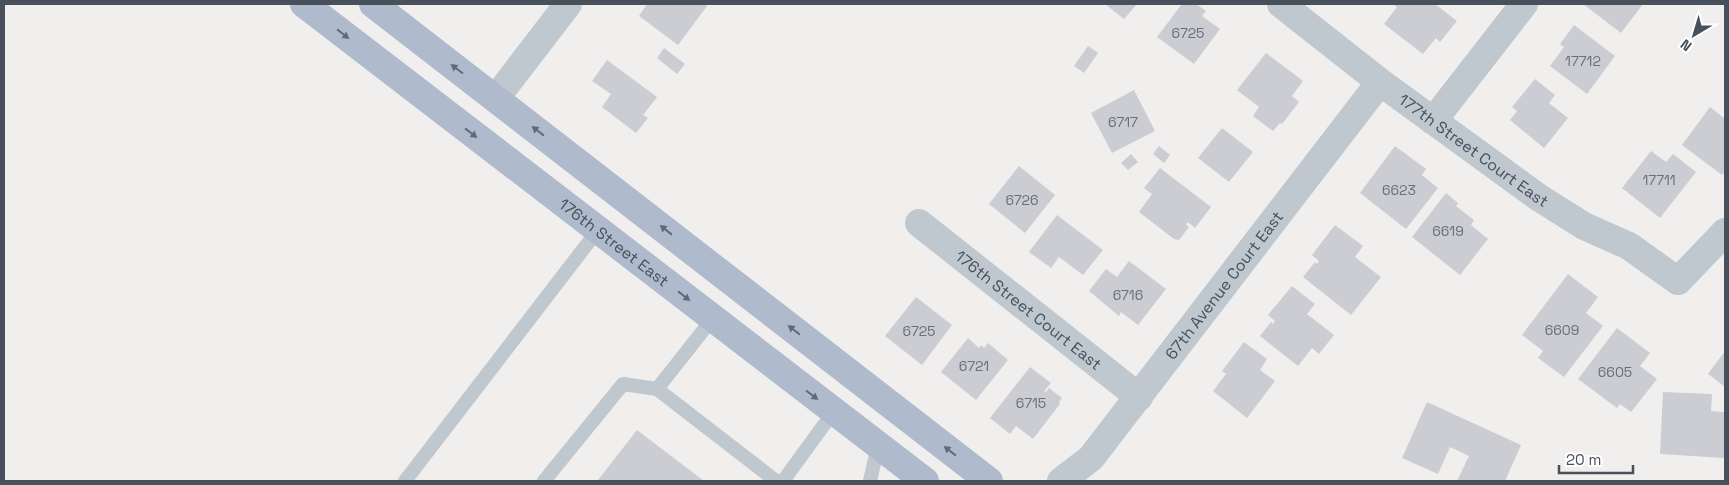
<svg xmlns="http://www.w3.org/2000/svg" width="1729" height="485" viewBox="0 0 1729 485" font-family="'Space Grotesk',sans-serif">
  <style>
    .building { fill: #cbcdd3 }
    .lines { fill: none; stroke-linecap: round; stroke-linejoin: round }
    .lane { stroke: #bfc7cf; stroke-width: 14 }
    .street { stroke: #bfc7cf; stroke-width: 28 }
    .primary { stroke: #afbbcc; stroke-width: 28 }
    .oneway { fill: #616b77 }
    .labels { text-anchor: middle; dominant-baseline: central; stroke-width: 4; stroke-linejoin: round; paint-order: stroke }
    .number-label { font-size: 14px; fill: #686f79 }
    .street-label { font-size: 16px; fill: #47505b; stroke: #fff }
  </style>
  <rect width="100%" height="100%" fill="#f1eeee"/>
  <g class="building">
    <polygon points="647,4 704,4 707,6 678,45 639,16"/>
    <polygon points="1105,4 1137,4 1124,19"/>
    <polygon points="1182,4 1196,4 1206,11 1202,16 1220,29 1194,64 1157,37"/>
    <polygon points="1392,4 1435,4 1457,21 1440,42 1436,38 1423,54 1384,24 1397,7"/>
    <polygon points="1583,4 1643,4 1621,33"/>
    <polygon points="1574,25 1615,56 1587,94 1550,66 1564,47 1560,44"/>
    <polygon points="1088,46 1098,53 1084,73 1074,66"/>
    <polygon points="664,48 685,64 677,74 657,58"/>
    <polygon points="1266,53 1303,81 1292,96 1299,102 1282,124 1280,123 1273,131 1253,116 1259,107 1237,90"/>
    <polygon points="607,60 657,97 643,115 648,118 636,133 602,107 611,94 592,81"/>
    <polygon points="1535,79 1555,95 1549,103 1568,118 1544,148 1510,120 1517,111 1512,107"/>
    <polygon points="1134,90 1155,131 1112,153 1091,113"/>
    <polygon points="1710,107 1725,119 1725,171 1722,175 1682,145"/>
    <polygon points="1222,128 1253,152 1229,182 1198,158"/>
    <polygon points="1159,146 1170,155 1164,163 1153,154"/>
    <polygon points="1395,146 1426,169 1422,175 1438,188 1406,229 1360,193"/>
    <polygon points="1651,151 1666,162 1673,154 1696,172 1660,218 1622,188"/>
    <polygon points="1131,154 1138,162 1128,170 1121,163"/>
    <polygon points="1019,166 1055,195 1025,233 989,204"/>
    <polygon points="1160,168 1211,207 1195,228 1188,222 1186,225 1189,227 1179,240 1174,239 1139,212 1152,194 1144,188"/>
    <polygon points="1446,193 1458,203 1456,206 1474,220 1471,225 1488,239 1460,275 1412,237"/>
    <polygon points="1057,215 1103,250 1083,275 1059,257 1051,268 1029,252"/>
    <polygon points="1335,225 1363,246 1355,257 1381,277 1351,315 1303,277 1315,262 1317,264 1319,261 1312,255"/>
    <polygon points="1129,261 1166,289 1138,325 1121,312 1119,316 1089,291 1106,269 1117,277"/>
    <polygon points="1568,274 1598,297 1586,313 1603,326 1564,377 1538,358 1543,351 1522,335"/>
    <polygon points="1292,286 1315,304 1307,314 1334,335 1319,354 1312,348 1298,366 1260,336 1271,322 1273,324 1275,321 1268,315"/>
    <polygon points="916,297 952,325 922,365 885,336"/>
    <polygon points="1617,328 1650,353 1640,366 1657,379 1631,412 1620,404 1617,408 1578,379"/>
    <polygon points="968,338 979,348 981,345 984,348 988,343 1008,360 976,400 941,372"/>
    <polygon points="1244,342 1267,359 1260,370 1275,381 1247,418 1213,391 1226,374 1222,371"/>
    <polygon points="1725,351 1725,387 1708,374"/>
    <polygon points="1030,367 1051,383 1044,391 1046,392 1049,388 1062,398 1059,402 1060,404 1033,439 1016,426 1010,434 990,418"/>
    <polygon points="1663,392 1712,394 1711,411 1725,412 1724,458 1660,454"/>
    <polygon points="1427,402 1521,445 1505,481 1457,481 1469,456 1450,447 1438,474 1402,458"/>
    <polygon points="637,430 704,481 600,481 598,480"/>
  </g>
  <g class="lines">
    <g class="lane">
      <polyline points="713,318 657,389 776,481"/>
      <polyline points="405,481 598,230"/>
      <polyline points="544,481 623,384 657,389"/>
      <polyline points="783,481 834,411"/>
      <polyline points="870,481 878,446"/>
    </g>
    <g class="street">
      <path id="s1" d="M1281 4 1380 82 1538 197 1584 226 1629 246 1678 281 1725 232"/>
      <polyline points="496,98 568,4"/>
      <polyline points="1433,121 1524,4"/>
      <path id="s2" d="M919 223 1139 397"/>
      <path id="s3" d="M1061 481 1091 458 1380 82"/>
    </g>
    <g class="primary">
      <path id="s4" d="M304 4 925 481"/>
      <polyline points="373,4 989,481"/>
    </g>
  </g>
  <defs><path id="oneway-solid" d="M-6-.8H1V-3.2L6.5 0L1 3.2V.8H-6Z" transform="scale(1.25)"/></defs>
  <g class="oneway">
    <use href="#oneway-solid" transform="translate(343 34) rotate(38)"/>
    <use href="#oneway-solid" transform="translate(457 69) rotate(-143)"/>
    <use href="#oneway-solid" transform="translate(538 131) rotate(-142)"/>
    <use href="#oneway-solid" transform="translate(471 133) rotate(38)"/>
    <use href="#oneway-solid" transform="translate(666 230) rotate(-142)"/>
    <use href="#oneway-solid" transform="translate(684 296) rotate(38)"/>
    <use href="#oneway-solid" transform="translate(794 330) rotate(-142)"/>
    <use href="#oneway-solid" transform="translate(812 395) rotate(37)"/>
    <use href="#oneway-solid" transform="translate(950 451) rotate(-142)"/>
  </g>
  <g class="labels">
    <g class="number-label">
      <text x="1188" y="33">6725</text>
      <text x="1583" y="61">17712</text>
      <text x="1123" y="122">6717</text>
      <text x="1659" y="180">17711</text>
      <text x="1399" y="190">6623</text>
      <text x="1022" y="200">6726</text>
      <text x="1448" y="231">6619</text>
      <text x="1128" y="295">6716</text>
      <text x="1562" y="330">6609</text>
      <text x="919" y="331">6725</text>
      <text x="974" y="366">6721</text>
      <text x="1615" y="372">6605</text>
      <text x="1031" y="403">6715</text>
    </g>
    <g class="street-label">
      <text stroke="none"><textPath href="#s1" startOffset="242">177th Street Court East</textPath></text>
      <text stroke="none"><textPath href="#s4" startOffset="391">176th Street East</textPath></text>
      <text stroke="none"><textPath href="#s3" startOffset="256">67th Avenue Court East</textPath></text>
      <text stroke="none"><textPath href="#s2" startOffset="140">176th Street Court East</textPath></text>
    </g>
  </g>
  <rect width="1729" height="485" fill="none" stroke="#47505b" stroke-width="10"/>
  <g transform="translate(1694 35) rotate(218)" stroke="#ffffff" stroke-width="4" paint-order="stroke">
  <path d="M0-4L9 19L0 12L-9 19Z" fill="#47505b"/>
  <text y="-8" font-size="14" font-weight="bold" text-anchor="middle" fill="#47505b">N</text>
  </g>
  <path d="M1559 465v8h74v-8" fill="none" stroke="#47505b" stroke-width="2.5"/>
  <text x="1566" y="465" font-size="15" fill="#47505b" stroke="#ffffff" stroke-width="4" paint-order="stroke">20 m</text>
</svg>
